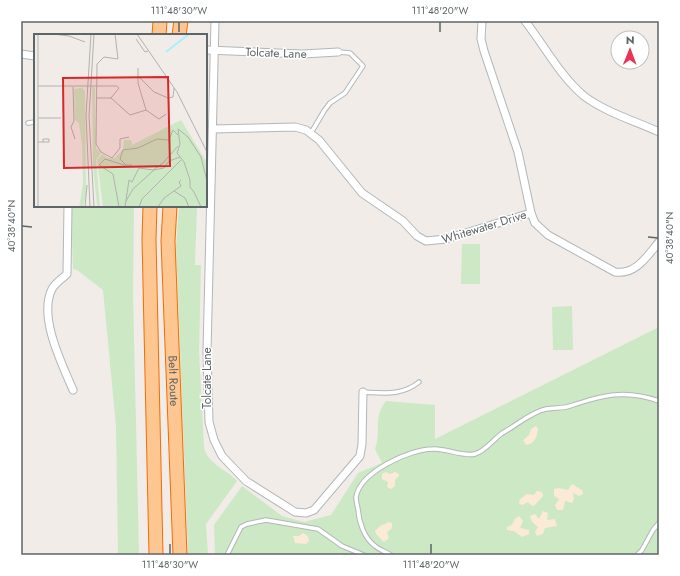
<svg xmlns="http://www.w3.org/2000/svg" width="680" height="576" viewBox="0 0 680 576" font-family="Jost,sans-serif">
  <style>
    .green { fill: #cde8c4 }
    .sand { fill: #fbead8 }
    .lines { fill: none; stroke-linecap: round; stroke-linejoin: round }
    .service-casing { stroke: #b2b7ba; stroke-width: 5.5 }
    .minor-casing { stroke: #b2b7ba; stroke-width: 9 }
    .motorway-casing { stroke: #f86b00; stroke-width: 15 }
    .service { stroke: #fff; stroke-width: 3.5 }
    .minor { stroke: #fff; stroke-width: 7 }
    .motorway { stroke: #fec691; stroke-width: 13 }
    .ticks { fill: none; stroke: #5e6568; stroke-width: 1.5 }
    .labels { text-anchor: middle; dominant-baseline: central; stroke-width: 3; stroke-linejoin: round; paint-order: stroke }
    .street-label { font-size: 12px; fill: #5e6568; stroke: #fff }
    .inset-river { fill: none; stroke: #a9f0ff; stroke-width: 2 }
    .inset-road { fill: none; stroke: #b2b2b0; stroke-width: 1 }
    .view { fill: #d62828; fill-opacity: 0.15; stroke: #d62828; stroke-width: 2 }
    .inset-edge { fill: none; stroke: #5e6568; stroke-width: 2 }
    .neatline { fill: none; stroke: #5e6568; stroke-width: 1.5 }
    .ticks-label { font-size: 10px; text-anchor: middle; fill: #5e6568 }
  </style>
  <rect width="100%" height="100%" fill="#f1ece7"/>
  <g class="green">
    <polygon points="71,206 134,206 133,293 139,555 118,555 116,426 103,290 77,270 73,269"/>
    <path d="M179 206H197L195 265H201L199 351 204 448C208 464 226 469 237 481L206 524 208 555H188L176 247Z"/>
    <polygon points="462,244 480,244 480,284 461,284"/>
    <polygon points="572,306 573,350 553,350 552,307"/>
    <path d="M659 327V555H215L214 525 242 486 282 516 304 522 331 515 358 473 382 463 375 449C382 430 372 419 386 401L435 405V439Z"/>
  </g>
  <g class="sand">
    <path d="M536 426 538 429C537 436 535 444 526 445L523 440 529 435 531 429Z"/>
    <polygon points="386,472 390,474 395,472 399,474 399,476 395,480 395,486 391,489 387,487 388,482 382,479 382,474"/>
    <polygon points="572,484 582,490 583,494 579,496 573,493 574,499 572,503 565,501 563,510 557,510 555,505 559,499 554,496 554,489 559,488 568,490"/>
    <polygon points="537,491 542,492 543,496 534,506 531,505 528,502 523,505 519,504 520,499 527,494 534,495"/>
    <polygon points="543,511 548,513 547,520 555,519 557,526 545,528 543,534 537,536 535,532 538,527 532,522 530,516 535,514 539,519"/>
    <polygon points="519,516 523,521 520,528 529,530 529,534 522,537 514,531 507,530 507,527 512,525 515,519"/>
    <polygon points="389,522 392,523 392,528 387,532 389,538 384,542 377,535 375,531 380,526"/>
    <polygon points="303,533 308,536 309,541 306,544 295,543 293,536 299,536"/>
  </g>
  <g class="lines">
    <g class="service-casing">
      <g id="service">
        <polyline points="28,123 35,122"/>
        <polyline points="311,133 324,111 330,103 345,93 363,66 350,53 338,52"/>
        <path d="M363 392C384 393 402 396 419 382"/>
        <polyline points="227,555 241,527 247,524 266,520 318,529 342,546 364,555"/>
        <path d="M391 555C386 552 380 550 375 546 364 538 359 522 358 509 357 505 356 500 356 497 360 472 410 449 433 449 445 448 463 457 475 454 486 451 494 438 504 432 517 425 531 412 546 409 554 407 562 409 570 406 603 395 625 389 659 401"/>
        <polyline points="637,555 642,550 653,530 659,523"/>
      </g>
    </g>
    <g class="minor-casing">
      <g id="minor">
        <polyline points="215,21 207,352 209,422 214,440 222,456 246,481 295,512 306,513 314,510 360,456 362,444 363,392"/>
        <path d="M482 21 481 39 484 51 518 152 531 213 535 223 548 235 615 272C636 275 647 256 659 242"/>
        <path d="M525 21C544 45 560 76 584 96 605 112 635 121 659 132"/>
        <polyline points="206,50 303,54 338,52"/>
        <polyline points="21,54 35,56"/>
        <polyline points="213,129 295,127 306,130 319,140 362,193 403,221 417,236 426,241 446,239 531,213"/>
        <path d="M68 206 67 274C62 279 55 283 52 289 38 317 62 364 73 390"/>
      </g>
    </g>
    <g class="motorway-casing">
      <g id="motorway">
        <polyline points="159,35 160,21"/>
        <polyline points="179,35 181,21"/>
        <polyline points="150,206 149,239 156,555"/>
        <path id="s1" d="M170 206 168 241 180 555"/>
      </g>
    </g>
    <use href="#service" class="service"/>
    <use href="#minor" class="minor"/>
    <use href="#motorway" class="motorway"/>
  </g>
  <path class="ticks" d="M179 32V22M440 32V22M22 226 32 227M648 237 658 238M170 554V544M431 554V544"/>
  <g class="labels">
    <g class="street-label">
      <text transform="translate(276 53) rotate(2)">Tolcate Lane</text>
      <text transform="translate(484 227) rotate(-17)">Whitewater Drive</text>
      <text transform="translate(207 378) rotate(-90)">Tolcate Lane</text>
      <text stroke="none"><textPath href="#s1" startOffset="175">Belt Route</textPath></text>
    </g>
  </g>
  <g transform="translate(34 34)">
    <rect width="173" height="173" fill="#f1ece7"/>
    <path d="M52 53 48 54 51 57 52 160 49 173H45L49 150 48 111 45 89 41 86 40 55ZM58 53H59L61 54 62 114 67 119 62 126 66 173 63 171 59 132ZM147 86 173 129V173H69L63 126 68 120 74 124H81L89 115 90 106H97L98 111Z" fill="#cde8c4"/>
    <path class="inset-river" d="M132 18 155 0"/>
    <path class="inset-road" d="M4 0V173M19 0 35 2 51 8M81 0 84 25M103 0 143 58 173 118M102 5 111 18 114 17M84 25 70 23 63 30 62 110 67 118 78 124 86 114V105L95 103M104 34V49L112 76M104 42 120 58 134 64 139 63 140 54M4 52H83L85 54 77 64M39 53 40 87 37 93 41 105M62 64H77L96 81 112 76M112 76 125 85 132 80M4 84H27M4 108H15V105H9V108M92 131 86 125 89 116 104 114 123 105 135 106 139 96 144 101M147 146 145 148 147 152 140 157 151 164 155 173M160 158 156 153V146L150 128 143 119 146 110 144 95 154 103 167 123 173 147M160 158 167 173M92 167 99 155 120 136 130 134 135 127 146 123M51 173 53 151M56 173 52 81 57 0M60 173 55 82 60 0M85 173 79 140 65 131 71 125 90 131H98M91 173 95 146 98 148 105 134 119 136 129 129 144 112M105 173 108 165 147 126M124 173 130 164 140 157"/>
    <path class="view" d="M134 43 136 132 30 134 29 44Z"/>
    <rect width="173" height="173" class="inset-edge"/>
  </g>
  <rect width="680" height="576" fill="none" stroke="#ffffff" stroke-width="44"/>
  <g transform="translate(630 50) rotate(1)"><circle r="19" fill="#ffffff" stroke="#bfc1c3"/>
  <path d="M0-3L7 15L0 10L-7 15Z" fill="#eb3354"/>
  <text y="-6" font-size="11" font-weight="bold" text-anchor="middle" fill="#5e6568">N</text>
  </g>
  <rect x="22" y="22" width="636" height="532" class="neatline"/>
  <g class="ticks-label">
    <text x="179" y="14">111°48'30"W</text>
    <text x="440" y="14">111°48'20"W</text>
    <text transform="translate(11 226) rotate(-90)" y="4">40°38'40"N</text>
    <text transform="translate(669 238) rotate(-90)" y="4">40°38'40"N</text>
    <text x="170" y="568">111°48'30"W</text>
    <text x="431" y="568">111°48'20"W</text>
  </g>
</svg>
